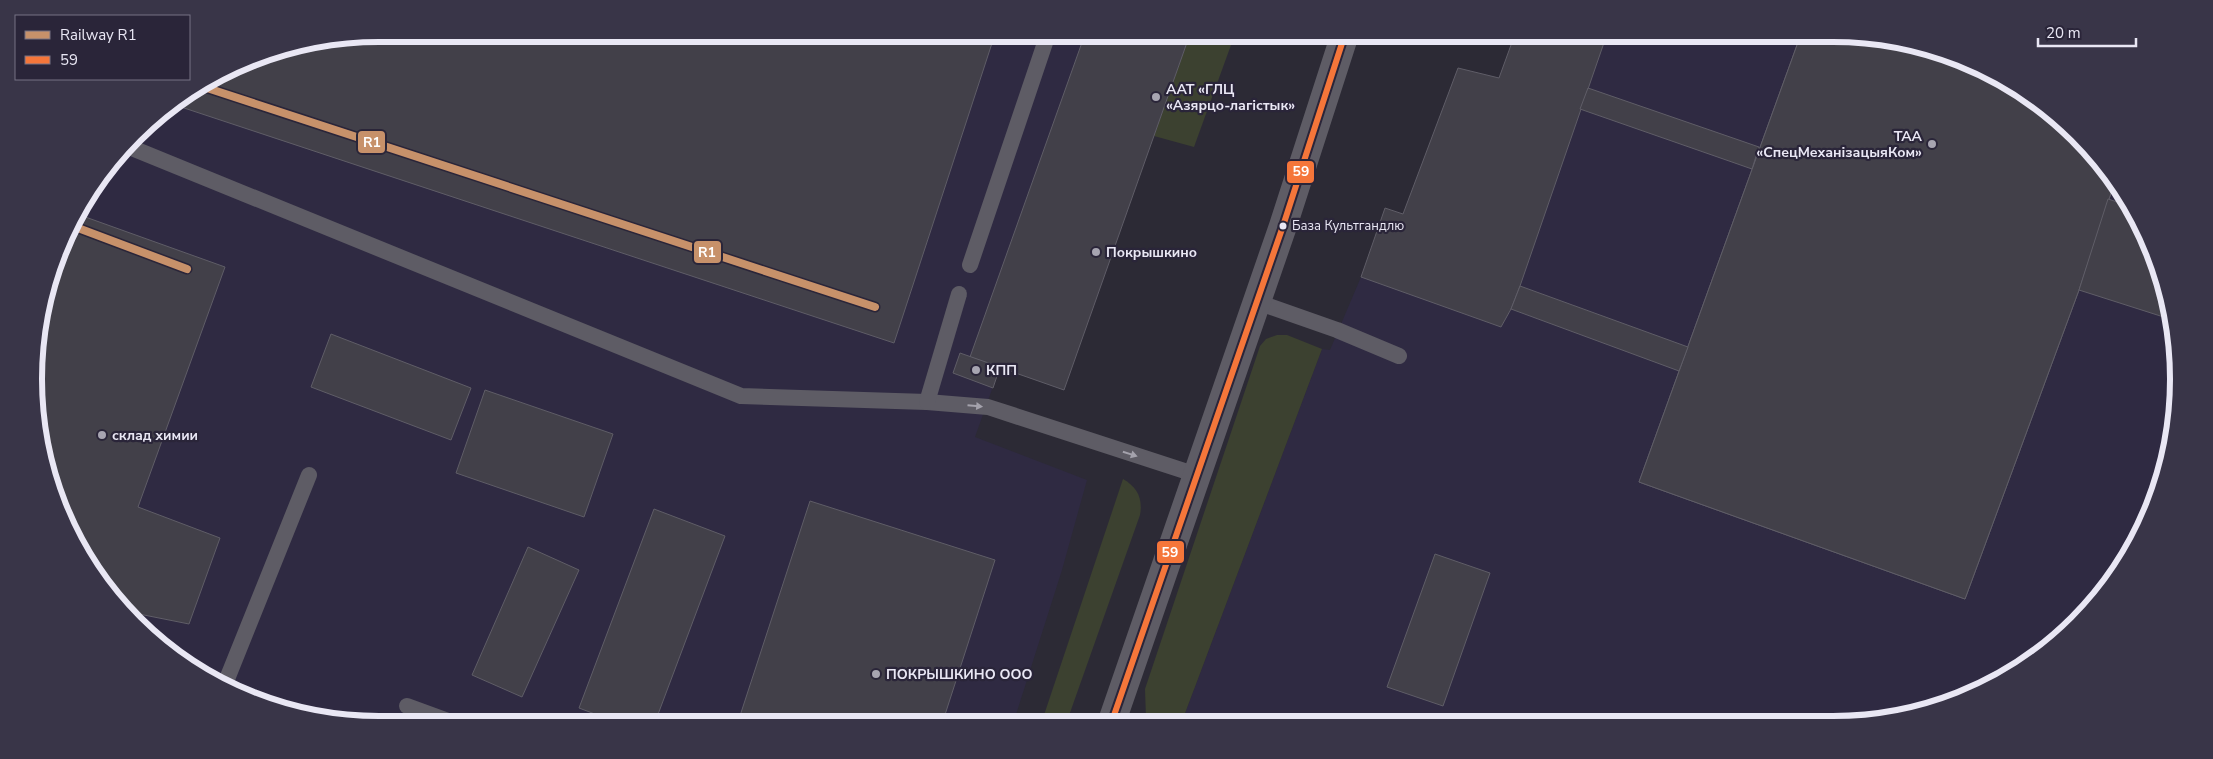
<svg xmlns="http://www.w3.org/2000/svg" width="2213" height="759" viewBox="0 0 2213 759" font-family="'Nunito Sans',sans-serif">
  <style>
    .built { fill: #2f2a42 }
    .green { fill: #3c4130 }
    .building { fill: #424049; stroke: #5f5d67 }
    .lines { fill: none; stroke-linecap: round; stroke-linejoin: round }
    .lane { stroke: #5e5c65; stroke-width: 16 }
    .secondary { stroke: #5e5c65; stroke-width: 28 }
    .bus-1-casing { stroke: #2a2539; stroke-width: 10 }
    .bus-1 { stroke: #f5763a; stroke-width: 6 }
    .rail-1-casing { stroke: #2a2539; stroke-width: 11 }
    .rail-1 { stroke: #c7916a; stroke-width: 8 }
    .oneway { fill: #a4a2ac }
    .poi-dot { fill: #a7a5b1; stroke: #2a2539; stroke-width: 2 }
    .bus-dot { fill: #e9e7f4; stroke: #2a2539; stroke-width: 2 }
    .labels { text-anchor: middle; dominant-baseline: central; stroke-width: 4.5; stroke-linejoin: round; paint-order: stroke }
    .bus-label { font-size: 13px; fill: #e9e7f4; stroke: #2a2539; text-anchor: start }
    .poi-label { font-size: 14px; font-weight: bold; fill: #e9e7f4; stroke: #2a2539; text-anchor: start }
    .rim { fill: none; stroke: #e9e7f4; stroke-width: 6 }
    .line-badge { stroke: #2a2539; stroke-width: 2 }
    .badge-label { font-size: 14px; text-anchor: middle; font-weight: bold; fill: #fff }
  </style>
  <rect width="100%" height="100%" fill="#2c2a35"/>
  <g class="built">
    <polygon points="379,34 1190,34 1064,390 1000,367 975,437 1087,480 1062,570 1013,724 380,725 290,714 187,667 135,624 92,572 34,402 37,335 70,226 105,169 151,120 247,60 312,40"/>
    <polygon points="1515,34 1833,34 1923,45 2044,105 2093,151 2133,206 2161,268 2176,334 2179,402 2168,469 2133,553 2062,639 1966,699 1878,722 1181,724 1322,349 1330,350 1361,277 1385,208 1403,214 1458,68 1499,78"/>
  </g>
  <g class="green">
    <polygon points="1190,34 1235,34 1194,147 1154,136"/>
    <polygon points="1277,335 1287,335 1322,349 1181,724 1150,724 1146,719 1145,689 1260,346 1266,339"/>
    <path d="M1123 479C1137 487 1143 498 1140 515L1066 724H1041Z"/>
  </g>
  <g class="building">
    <polygon points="380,34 995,34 894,343 175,105 247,60 312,40"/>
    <polygon points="1085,34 1190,34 1064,390 970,357"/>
    <polygon points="1515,34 1607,34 1520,286 1511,309 1501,327 1361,277 1385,208 1403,214 1458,68 1499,78"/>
    <polygon points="1801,34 1834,34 1923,45 1986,69 2044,105 2093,151 2115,181 2079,290 1965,599 1639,482"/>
    <polygon points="1801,34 1834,34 1923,45 1986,69 2044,105 2093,151 2115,181 2079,290 1965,599 1639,482"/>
    <polygon points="1588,88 1759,147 1752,169 1580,109"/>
    <polygon points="2108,199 2133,207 2161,268 2173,320 2079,290"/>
    <polygon points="77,214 225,267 138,507 220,538 189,624 124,611 92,572 45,469 34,402 37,335 70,226"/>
    <polygon points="1520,286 1688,347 1679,371 1511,309"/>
    <polygon points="331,334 471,388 451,440 311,387"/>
    <polygon points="960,353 1000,367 993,388 953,373"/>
    <polygon points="485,390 613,434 584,517 456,473"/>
    <polygon points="810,501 995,560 942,724 737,725"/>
    <polygon points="654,509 725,536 654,725 624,725 579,708"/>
    <polygon points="528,547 579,570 522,697 472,675"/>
    <polygon points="1435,554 1490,573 1443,706 1387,687"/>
  </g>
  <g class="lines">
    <g class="lane">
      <polyline points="127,146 741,396 927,402 988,407 1197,475"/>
      <polyline points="970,265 1048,34"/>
      <polyline points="1257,302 1337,330 1399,356"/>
      <polyline points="927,402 959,294"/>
      <polyline points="225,684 309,475"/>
      <polyline points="407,706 459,725"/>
    </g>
    <polyline class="secondary" points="1111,724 1283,226 1345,34"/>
    <g class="bus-1-casing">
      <polyline id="bus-1" points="1111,724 1283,226 1345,34"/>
    </g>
    <use href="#bus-1" class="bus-1"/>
    <g class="rail-1-casing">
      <g id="rail-1">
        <polyline points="204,87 875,307"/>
        <polyline points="70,225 187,269"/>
      </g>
    </g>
    <use href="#rail-1" class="rail-1"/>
  </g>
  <defs><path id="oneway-solid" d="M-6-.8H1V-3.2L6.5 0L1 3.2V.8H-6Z" transform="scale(1.25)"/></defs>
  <g class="oneway">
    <use href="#oneway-solid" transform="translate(975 406) rotate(5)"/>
    <use href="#oneway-solid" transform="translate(1130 454) rotate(18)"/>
  </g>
  <g class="poi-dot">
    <circle cx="1156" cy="97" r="5"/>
    <circle cx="1932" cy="144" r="5"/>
    <circle cx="1096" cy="252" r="5"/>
    <circle cx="976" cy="370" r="5"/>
    <circle cx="102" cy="435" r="5"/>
    <circle cx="876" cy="674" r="5"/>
  </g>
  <circle class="bus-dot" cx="1283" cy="226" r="4.5"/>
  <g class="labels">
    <g class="bus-label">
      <text x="1292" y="226">База Культгандлю</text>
    </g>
    <g class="poi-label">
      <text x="1166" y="89">ААТ «ГЛЦ<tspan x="1166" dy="16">«Азярцо-лагістык»</tspan></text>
      <text x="1922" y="136" text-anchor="end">ТАА<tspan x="1922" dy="16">«СпецМеханізацыяКом»</tspan></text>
      <text x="1106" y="252">Покрышкино</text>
      <text x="986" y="370">КПП</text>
      <text x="112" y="435">склад химии</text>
      <text x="886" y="674">ПОКРЫШКИНО ООО</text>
    </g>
  </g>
  <path d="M0 0H2213V759H0ZM379 42H1833A337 337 0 0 1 2170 379V379A337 337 0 0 1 1833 716H379A337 337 0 0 1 42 379V379A337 337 0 0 1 379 42Z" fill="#393548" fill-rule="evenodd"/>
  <path class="rim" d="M379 42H1833A337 337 0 0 1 2170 379V379A337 337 0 0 1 1833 716H379A337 337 0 0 1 42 379V379A337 337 0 0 1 379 42Z"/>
  <g class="line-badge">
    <rect x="357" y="130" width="29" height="24" rx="5" fill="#c7916a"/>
    <rect x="1286" y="160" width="29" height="24" rx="5" fill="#f5763a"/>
    <rect x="693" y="240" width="29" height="24" rx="5" fill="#c7916a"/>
    <rect x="1156" y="540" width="29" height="24" rx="5" fill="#f5763a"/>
  </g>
  <g class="badge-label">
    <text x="372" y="147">R1</text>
    <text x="1301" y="176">59</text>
    <text x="707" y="257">R1</text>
    <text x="1170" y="557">59</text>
  </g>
  <rect x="15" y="15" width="175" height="65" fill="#2a2539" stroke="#767384"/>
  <rect x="25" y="31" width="25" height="8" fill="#c7916a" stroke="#767384"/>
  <text x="60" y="40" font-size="15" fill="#e9e7f4">Railway R1</text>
  <rect x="25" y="56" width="25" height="8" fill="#f5763a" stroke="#767384"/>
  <text x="60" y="65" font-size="15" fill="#e9e7f4">59</text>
  <path d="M2038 38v8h98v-8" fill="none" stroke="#e9e7f4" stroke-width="2.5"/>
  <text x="2046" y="38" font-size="15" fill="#e9e7f4" stroke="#2a2539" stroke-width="4" paint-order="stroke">20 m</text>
</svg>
